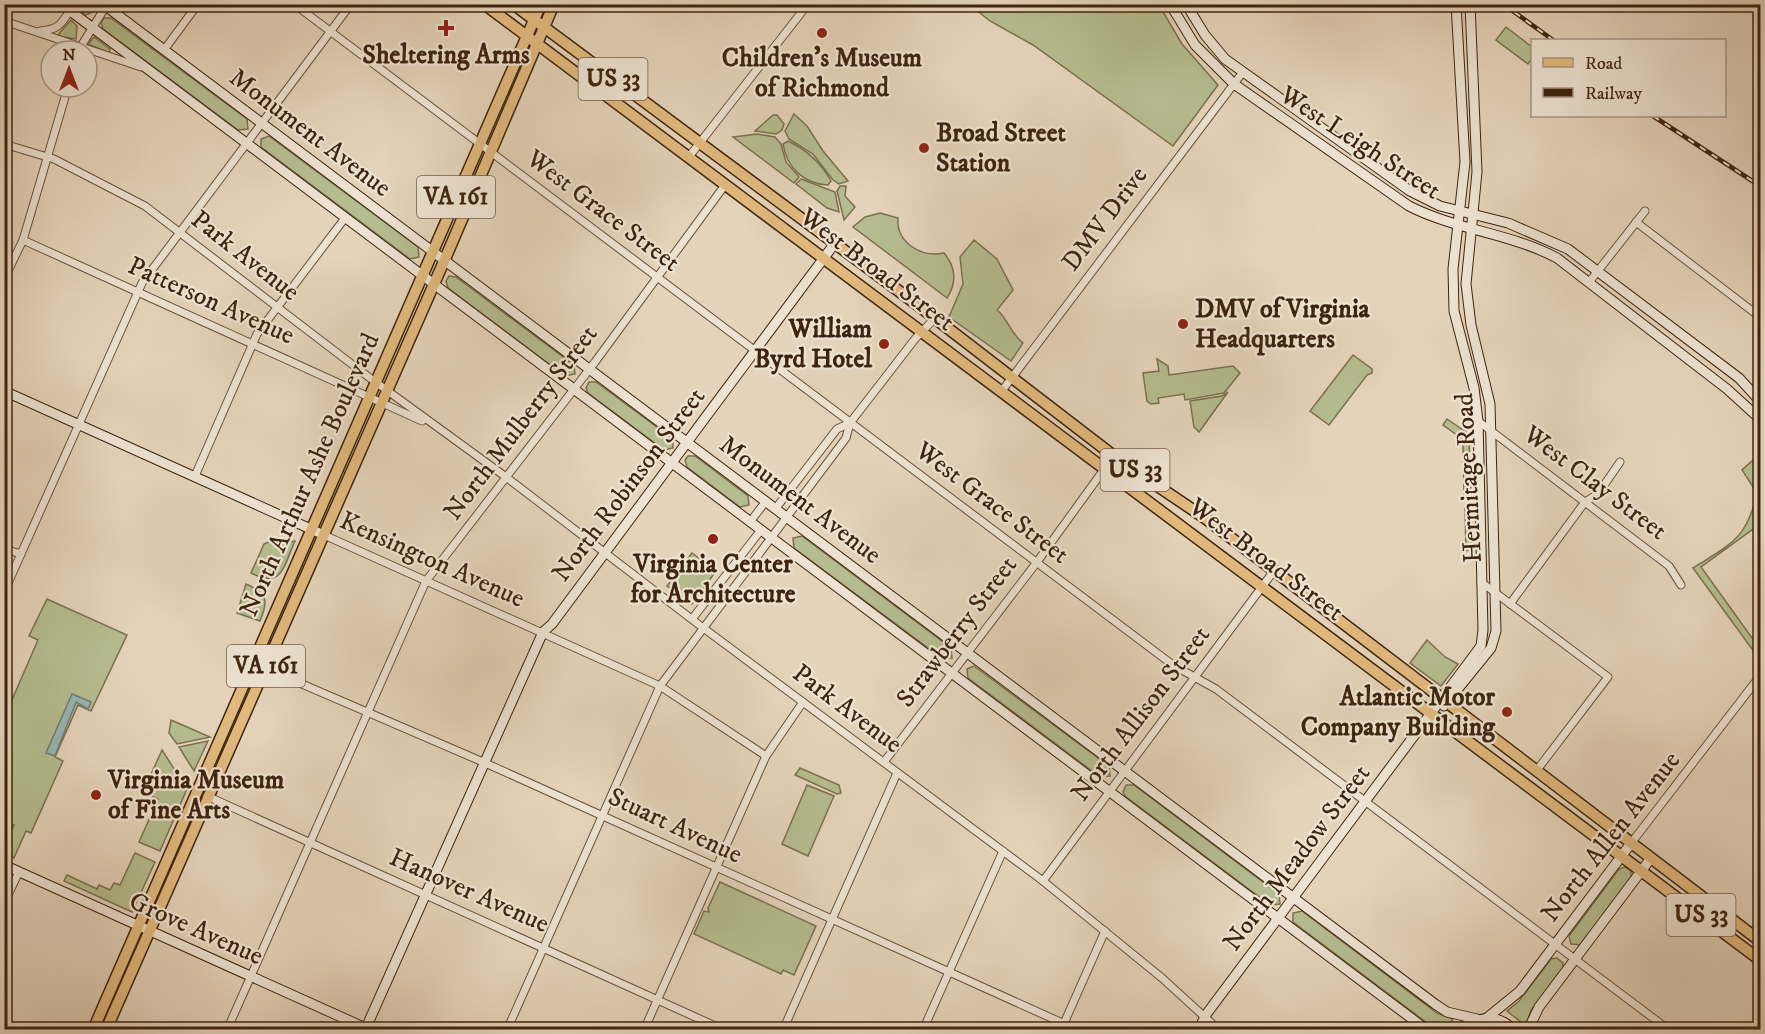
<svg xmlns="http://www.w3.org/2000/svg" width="1765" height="1034" viewBox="0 0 1765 1034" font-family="'IM FELL DW Pica',serif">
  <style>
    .green { fill: #b5bd90; stroke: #7a7050; stroke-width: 1.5 }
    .water { fill: #96b7b5; stroke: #737c73; stroke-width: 1.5 }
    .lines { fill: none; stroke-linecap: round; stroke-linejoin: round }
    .street-casing { stroke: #68503a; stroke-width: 9 }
    .secondary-casing { stroke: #3e240f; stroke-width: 11 }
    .primary-casing { stroke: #3e240f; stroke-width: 13 }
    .street { stroke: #eee3d3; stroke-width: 7 }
    .secondary { stroke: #eee3d3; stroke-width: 9 }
    .primary { stroke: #e2ba7e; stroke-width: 10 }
    .rail-casing { stroke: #3e240f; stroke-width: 4.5 }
    .rail { stroke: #eee3d3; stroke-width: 2; stroke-dasharray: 7; stroke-linecap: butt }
    .poi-dot { fill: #8f2418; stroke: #eee3d3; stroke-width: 2 }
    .labels { text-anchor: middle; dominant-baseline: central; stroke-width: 4.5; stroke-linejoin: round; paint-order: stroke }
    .shield { fill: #eee3d3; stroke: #735d4a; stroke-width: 1.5 }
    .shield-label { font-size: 24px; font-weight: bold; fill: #3e240f }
    .poi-label { font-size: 26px; font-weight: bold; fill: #3e240f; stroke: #eee3d3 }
    .street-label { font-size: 26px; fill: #3e240f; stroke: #eee3d3 }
  </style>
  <rect width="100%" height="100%" fill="#e5d4bb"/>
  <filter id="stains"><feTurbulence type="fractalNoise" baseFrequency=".00333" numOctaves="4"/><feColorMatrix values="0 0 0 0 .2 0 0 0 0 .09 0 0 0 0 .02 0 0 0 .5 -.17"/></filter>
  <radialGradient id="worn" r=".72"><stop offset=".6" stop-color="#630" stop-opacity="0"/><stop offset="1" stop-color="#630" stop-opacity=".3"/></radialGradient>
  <g class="green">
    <polygon points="80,5 94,5 95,11 86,15 81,11"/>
    <polygon points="970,5 1159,5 1182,44 1218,85 1173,146 1033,45 990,21"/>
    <polygon points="104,18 111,18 247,119 248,129 238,130 103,29 101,22"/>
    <polygon points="71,20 77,26 76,39 57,36"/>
    <polygon points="1506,27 1532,47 1532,58 1528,64 1496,40"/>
    <polygon points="94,37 110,49 109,53 88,44"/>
    <polygon points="794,114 807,126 823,151 848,181 839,184 833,180 813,154 789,139 785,131"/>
    <polygon points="773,115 777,115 784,124 782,130 776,134 755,131"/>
    <polygon points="757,134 775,137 781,144 786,162 799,177 794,183 733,137"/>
    <polygon points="269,136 418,247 419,257 410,259 261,147 261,139"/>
    <path d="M788 141C807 150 821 163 831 181L828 185C804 184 787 168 783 144Z"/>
    <polygon points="801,179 835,192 839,212 827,208 796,184"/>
    <polygon points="840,186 846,186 845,196 855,207 844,220 837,191"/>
    <path d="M880 213 898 218C896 243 922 258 944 253 956 267 957 283 947 298L853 227 865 217Z"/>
    <path d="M974 240 997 259 1013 290 997 310C1008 318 1009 332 1023 343L1011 361 949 317 963 284 960 257Z"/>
    <polygon points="449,276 456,277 574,365 575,374 565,376 448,288 446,281"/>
    <polygon points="1353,355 1372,369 1372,373 1367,375 1329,425 1310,411"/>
    <polygon points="1157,359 1168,366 1169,375 1233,366 1240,373 1224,393 1185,400 1184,394 1158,398 1159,403 1151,404 1147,401 1143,373 1159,371"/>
    <polygon points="589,382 596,382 673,439 673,448 664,450 588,393 586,388"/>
    <polygon points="1228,392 1199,432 1194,427 1190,401 1222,396"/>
    <polygon points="1447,419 1466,432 1469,438 1471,496 1469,498 1464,495 1463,443 1461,438 1443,425"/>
    <path d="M1760 454V524L1701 567 1760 649V660L1693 568C1731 544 1747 539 1757 493L1742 470Z"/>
    <polygon points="688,456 695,456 748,496 749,505 740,507 687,467 685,460"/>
    <polygon points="1465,508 1471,510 1472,549 1466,551"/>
    <polygon points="802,536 951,648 952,658 943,659 794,548 793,538"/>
    <path d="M277 538 290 542 295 541C283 567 283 589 251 573L264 544Z"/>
    <polygon points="692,553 716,571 692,604 667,586"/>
    <path d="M246 584C267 593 269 600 260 621L237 613Z"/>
    <polygon points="47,599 127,635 91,711 78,705 55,757 63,761 31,833 26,831 14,858 5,853 5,847 14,825 9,823 5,825 5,716 38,640 29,636"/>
    <polygon points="1427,640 1445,657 1458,664 1441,686 1410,663"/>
    <polygon points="974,666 1109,766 1110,776 1100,777 968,678 967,669"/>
    <polygon points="171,720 210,737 177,744 169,733"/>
    <polygon points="208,741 194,771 179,747"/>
    <polygon points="162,750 187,789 160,851 139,842 158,799 143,792"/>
    <polygon points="800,768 839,785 841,793 837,794 795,775"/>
    <polygon points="807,785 834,796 808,856 782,844"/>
    <polygon points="1126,785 1134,785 1279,894 1280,904 1270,905 1125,796 1123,792"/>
    <polygon points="135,853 155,862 132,912 64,881 67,875 97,889 99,885 110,890 114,883 120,885"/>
    <polygon points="1625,867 1631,871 1631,878 1581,945 1571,944 1569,936 1619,869"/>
    <polygon points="720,882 816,926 794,975 783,970 781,974 694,934 704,911 709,912 708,908"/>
    <polygon points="1302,911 1437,1013 1453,1019 1447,1029 1435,1029 1293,922 1293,913"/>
    <polygon points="1557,958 1563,963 1563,969 1531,1010 1526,1026 1507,1011 1519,1001 1551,959"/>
  </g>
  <polygon class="water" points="72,694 91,702 88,709 76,702 55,756 46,753"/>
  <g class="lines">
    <g class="street-casing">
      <g id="street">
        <polyline points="294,4 1173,665 1216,689 1669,1030"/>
        <polyline points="4,21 141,67"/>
        <path d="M40 31C65 29 61 19 76 4"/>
        <polyline points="164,50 198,4"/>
        <polyline points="78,51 106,6"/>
        <polyline points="4,144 54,159 145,206 370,378 506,477 702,627 1043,881 1162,978 1219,1030"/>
        <polyline points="688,158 808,4"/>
        <polyline points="1636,222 1760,317"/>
        <polyline points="23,240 422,421"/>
        <polyline points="4,279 23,240 68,87"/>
        <polyline points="1590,281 1645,211"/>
        <polyline points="1001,392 1243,72"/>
        <polyline points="1478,421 1669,566 1681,585"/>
        <polyline points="195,476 257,334 345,218"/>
        <polyline points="776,508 837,429 850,423"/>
        <polyline points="750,522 766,501"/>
        <polyline points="324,535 660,686 766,756"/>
        <polyline points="4,549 21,554"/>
        <polyline points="1481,582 1608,677 1537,770"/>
        <polyline points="4,592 142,283 351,4"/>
        <polyline points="1510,604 1585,502 1598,494 1620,462"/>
        <polyline points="692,619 761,530"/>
        <polyline points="253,663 483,762 1078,1030"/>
        <polyline points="884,762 1037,562 1105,468"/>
        <polyline points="207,796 724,1030"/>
        <polyline points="1632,842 1760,676"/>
        <polyline points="1043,881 1273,572"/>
        <polyline points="4,903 19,872"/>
        <polyline points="4,1025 15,1030"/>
        <polyline points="227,1030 426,581 595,362 725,185"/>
        <polyline points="507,1030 660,686 846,438 850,423 915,339 934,319"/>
        <polyline points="644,1030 766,756 803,702"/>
        <polyline points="783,1030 897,773"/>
        <polyline points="923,1030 1003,851"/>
        <polyline points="1061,1030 1105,931"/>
      </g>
    </g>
    <g class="secondary-casing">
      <g id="secondary">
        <polyline points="61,4 1427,1030"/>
        <polyline points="103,4 1435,1004 1447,1012 1477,1019"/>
        <path d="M1170 4 1195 45 1234 84 1409 206C1456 230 1510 233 1557 258L1727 389 1760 419"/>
        <polyline points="1186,4 1205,35 1225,59 1410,191 1440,206 1508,223 1568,249 1739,378 1760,401"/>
        <polyline points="4,391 324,535"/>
        <polyline points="1444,706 1491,648 1496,631 1490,404 1471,325 1466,284 1477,172 1470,4"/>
        <polyline points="4,865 370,1030"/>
        <polyline points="1488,1017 1520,991 1632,842"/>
        <polyline points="365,1030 543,632 552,624 835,243"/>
        <polyline points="1199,1030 1205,1016 1481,646 1483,630 1478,421 1474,388 1454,311 1453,269 1465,162 1456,4"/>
        <path d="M1459 1030C1477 1016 1497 1013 1514 1030"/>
        <polyline points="1528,1030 1539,1007 1651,858"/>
      </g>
    </g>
    <g class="primary-casing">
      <g id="primary">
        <polyline points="484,4 1760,960"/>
        <polyline points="513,4 919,306 1119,460 1205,518 1760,941"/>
        <polyline points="93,1030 541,4"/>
        <polyline points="106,1030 445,259 554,4"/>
      </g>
    </g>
    <use href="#street" class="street"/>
    <use href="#secondary" class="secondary"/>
    <use href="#primary" class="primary"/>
    <g class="rail-casing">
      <g id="rail">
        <polyline points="1503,4 1553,40"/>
        <polyline points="1653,116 1760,186"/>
      </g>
    </g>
    <use href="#rail" class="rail"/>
  </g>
  <g class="poi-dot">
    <path d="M443 19h6v6h6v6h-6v6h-6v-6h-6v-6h6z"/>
    <circle cx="822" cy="33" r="6"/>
    <circle cx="924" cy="148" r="6"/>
    <circle cx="1183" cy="324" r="6"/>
    <circle cx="884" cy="344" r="6"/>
    <circle cx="713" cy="539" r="6"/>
    <circle cx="1507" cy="712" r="6"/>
    <circle cx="96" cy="795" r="6"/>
  </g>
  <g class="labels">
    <g class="shield">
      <rect x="578.5" y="58" width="69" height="42" rx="4.5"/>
      <rect x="417" y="176" width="78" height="42" rx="4.5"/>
      <rect x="1100.5" y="449" width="69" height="42" rx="4.5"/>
      <rect x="227" y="645" width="78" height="42" rx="4.5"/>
      <rect x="1666.5" y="894" width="69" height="42" rx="4.5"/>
    </g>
    <g class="shield-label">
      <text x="613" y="79">US 33</text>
      <text x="456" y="197">VA 161</text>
      <text x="1135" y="470">US 33</text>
      <text x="266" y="666">VA 161</text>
      <text x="1701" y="915">US 33</text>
    </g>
    <g class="poi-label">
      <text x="446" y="55">Sheltering Arms</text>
      <text x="822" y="58">Children's Museum<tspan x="822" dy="30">of Richmond</tspan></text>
      <text x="936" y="133" text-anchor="start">Broad Street<tspan x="936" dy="30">Station</tspan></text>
      <text x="1195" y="309" text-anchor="start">DMV of Virginia<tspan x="1195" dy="30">Headquarters</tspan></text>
      <text x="872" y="329" text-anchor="end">William<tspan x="872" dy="30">Byrd Hotel</tspan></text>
      <text x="713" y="564">Virginia Center<tspan x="713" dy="30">for Architecture</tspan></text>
      <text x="1495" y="697" text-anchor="end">Atlantic Motor<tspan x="1495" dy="30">Company Building</tspan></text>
      <text x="108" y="780" text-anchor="start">Virginia Museum<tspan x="108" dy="30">of Fine Arts</tspan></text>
    </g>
    <g class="street-label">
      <text transform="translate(310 133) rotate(37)">Monument Avenue</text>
      <text transform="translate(1360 143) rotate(33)">West Leigh Street</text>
      <text transform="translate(603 211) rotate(37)">West Grace Street</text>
      <text transform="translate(1105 219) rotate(-53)">DMV Drive</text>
      <text transform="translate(245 256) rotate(38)">Park Avenue</text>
      <text transform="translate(877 270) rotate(37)">West Broad Street</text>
      <text transform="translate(211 301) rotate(24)">Patterson Avenue</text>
      <text transform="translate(521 423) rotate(-53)">North Mulberry Street</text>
      <text transform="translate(310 475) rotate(-66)">North Arthur Ashe Boulevard</text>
      <text transform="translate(1469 478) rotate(-93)">Hermitage Road</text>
      <text transform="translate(1595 483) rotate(37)">West Clay Street</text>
      <text transform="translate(629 485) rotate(-53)">North Robinson Street</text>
      <text transform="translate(800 500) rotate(37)">Monument Avenue</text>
      <text transform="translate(992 503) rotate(37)">West Grace Street</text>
      <text transform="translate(432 560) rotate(24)">Kensington Avenue</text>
      <text transform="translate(1266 560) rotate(37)">West Broad Street</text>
      <text transform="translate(957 632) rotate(-53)">Strawberry Street</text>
      <text transform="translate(847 709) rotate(37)">Park Avenue</text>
      <text transform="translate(1141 714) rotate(-53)">North Allison Street</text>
      <text transform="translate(675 826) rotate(25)">Stuart Avenue</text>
      <text transform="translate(1611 837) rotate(-52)">North Allen Avenue</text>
      <text transform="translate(1297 858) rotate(-53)">North Meadow Street</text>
      <text transform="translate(469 891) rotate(24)">Hanover Avenue</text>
      <text transform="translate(196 929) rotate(24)">Grove Avenue</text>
    </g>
  </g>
  <rect width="1765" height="1034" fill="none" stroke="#e5d4bb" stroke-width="24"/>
  <rect x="6" y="6" width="1753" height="1022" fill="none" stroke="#3e240f" stroke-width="3"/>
  <rect x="12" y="12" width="1741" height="1010" fill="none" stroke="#3e240f" stroke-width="1.5"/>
  <rect x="1531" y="39" width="195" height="78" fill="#eee3d3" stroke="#a89785" stroke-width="1.5"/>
  <rect x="1543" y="58" width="30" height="9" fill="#e2ba7e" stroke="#a89785" stroke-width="1.5"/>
  <text x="1585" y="69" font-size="18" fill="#3e240f">Road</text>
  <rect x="1543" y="88" width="30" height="9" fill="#3e240f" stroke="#a89785" stroke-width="1.5"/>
  <text x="1585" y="99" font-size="18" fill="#3e240f">Railway</text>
  <g transform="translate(69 69)"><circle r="28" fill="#eee3d3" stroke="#a89785" stroke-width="1.5"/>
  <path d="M0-4.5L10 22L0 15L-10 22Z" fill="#8f2418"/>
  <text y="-9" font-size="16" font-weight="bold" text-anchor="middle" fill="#3e240f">N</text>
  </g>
  <rect width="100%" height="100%" filter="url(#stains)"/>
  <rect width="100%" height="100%" fill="url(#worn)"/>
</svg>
